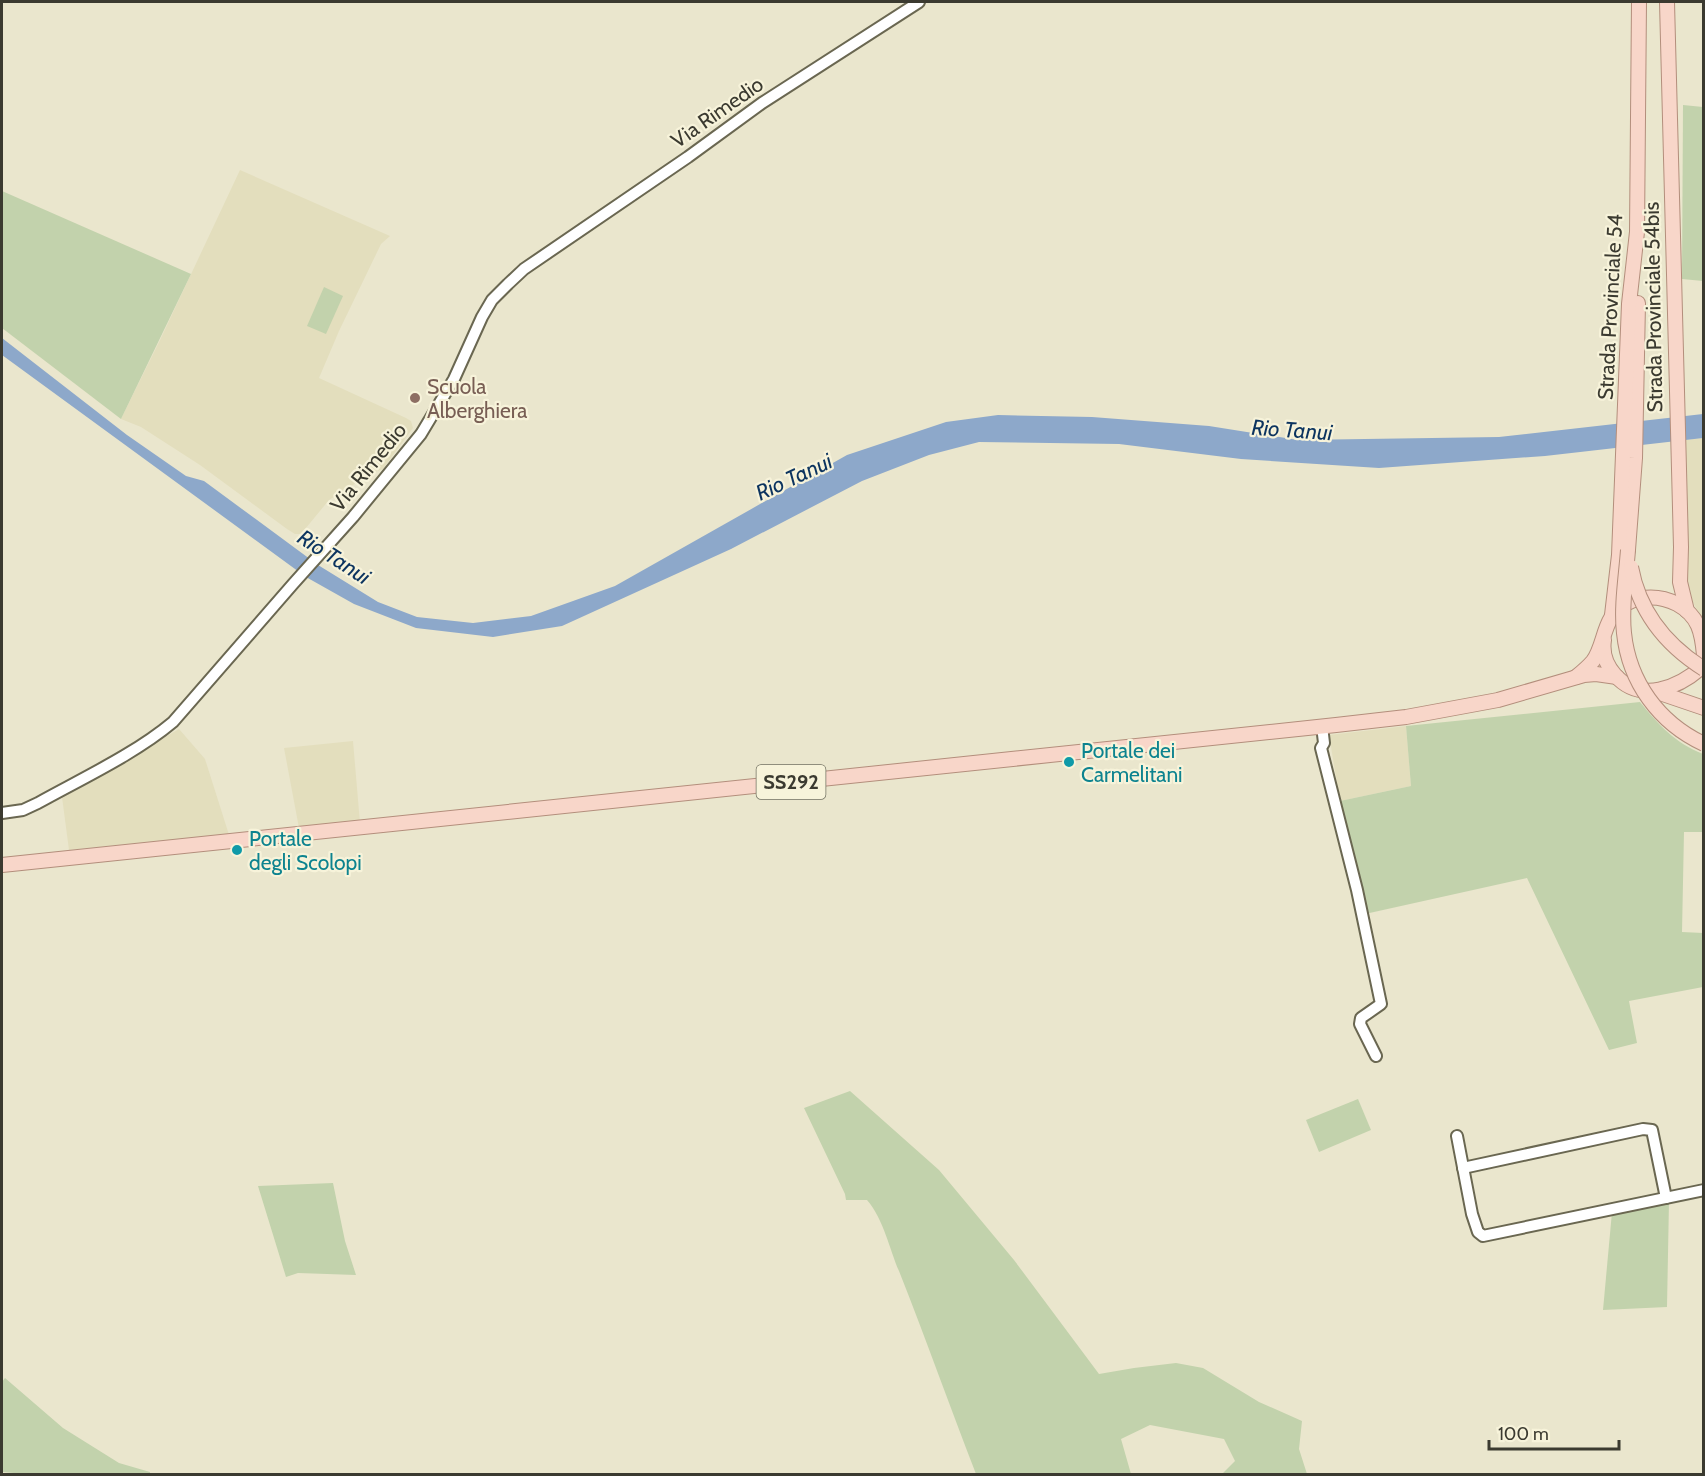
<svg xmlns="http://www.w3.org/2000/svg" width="1705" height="1476" viewBox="0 0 1705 1476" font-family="Cabin,sans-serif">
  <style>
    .built { fill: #e3debd }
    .green { fill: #c2d2ac }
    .water { fill: #8da8ca }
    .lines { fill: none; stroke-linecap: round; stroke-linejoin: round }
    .minor-casing { stroke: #6a6751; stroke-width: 14 }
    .major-casing { stroke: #b38e7c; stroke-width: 16 }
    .minor { stroke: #fff; stroke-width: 10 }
    .major { stroke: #f8d6c9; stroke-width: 14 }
    .major-bridge-casing { stroke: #b38e7c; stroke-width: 16; stroke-linecap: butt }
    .major-bridge { stroke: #f8d6c9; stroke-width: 14 }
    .education-dot { fill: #8d6e63; stroke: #f7f3da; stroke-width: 2 }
    .culture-dot { fill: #0f9aa8; stroke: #f7f3da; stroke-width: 2 }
    .labels { text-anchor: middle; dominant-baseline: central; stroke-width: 4.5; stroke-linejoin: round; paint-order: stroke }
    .shield { fill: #f7f3da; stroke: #737263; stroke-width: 1.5 }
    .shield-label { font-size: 20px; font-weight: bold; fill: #3b3a30 }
    .street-label { font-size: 21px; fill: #3b3a30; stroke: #f7f3da }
    .education-label { font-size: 21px; fill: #785e54; stroke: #f7f3da; text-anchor: start }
    .culture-label { font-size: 21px; fill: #0d838f; stroke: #f7f3da; text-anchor: start }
    .water-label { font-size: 22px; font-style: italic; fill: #0c345f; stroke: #f7f3da }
  </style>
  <rect width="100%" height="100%" fill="#eae6cd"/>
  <g class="built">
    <polygon points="240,170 390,236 381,244 339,331 319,378 406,418 411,421 413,428 383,469 372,473 329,500 301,534 295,534 287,529 200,465 141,427 121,419 161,338"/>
    <polygon points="1703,438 1703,621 1689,595 1687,583 1684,440"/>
    <polygon points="1406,726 1411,786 1340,801 1329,735"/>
    <polygon points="179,729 205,759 230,838 181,839 69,850 62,797 116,768 160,740"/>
    <polygon points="353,741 360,823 299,828 284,748"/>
  </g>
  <g class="green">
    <polygon points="1683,105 1703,107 1703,281 1682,279"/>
    <polygon points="2,191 191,274 121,419 2,328"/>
    <polygon points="324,287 343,296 326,334 307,326"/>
    <path d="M1640 702C1659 725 1675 743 1703 754V832H1684L1682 932 1703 933V987L1629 1001 1637 1043 1609 1050 1527 878 1365 914 1340 801 1411 786 1406 726Z"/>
    <path d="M850 1091 939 1170 1014 1260 1099 1374 1134 1368 1176 1363 1203 1368 1259 1402 1302 1421 1299 1449 1307 1474H1222L1235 1461 1224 1439 1150 1425 1121 1439 1131 1474H976C950 1407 926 1339 899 1271 889 1248 884 1220 867 1200H846L845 1194 804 1108Z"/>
    <polygon points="1358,1099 1371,1130 1319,1152 1306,1120"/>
    <polygon points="333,1183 345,1241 356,1275 298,1273 286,1277 258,1186"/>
    <polygon points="1669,1201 1667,1307 1603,1310 1612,1212"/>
    <polygon points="5,1378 63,1428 119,1463 150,1472 150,1474 26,1474 2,1472 2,1382"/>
  </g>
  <polygon class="water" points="2,338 127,435 186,476 204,481 318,565 378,602 417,617 473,623 531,616 615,586 847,455 946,422 998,415 1092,417 1209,426 1298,440 1499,437 1703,414 1703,438 1545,456 1379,468 1241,459 1119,444 979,442 929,455 862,481 731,549 562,626 493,637 416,628 354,604 306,577 2,355"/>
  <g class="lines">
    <g class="minor-casing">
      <g id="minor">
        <polyline points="1322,726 1324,743 1321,748 1357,890 1381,1004 1361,1018 1360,1024 1376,1056"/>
        <path d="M2 813 23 810 38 803C81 779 135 754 173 722L293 584 353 517 421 434 454 379 482 317 492 300 508 284 524 269 688 157 762 103 919 2"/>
        <polyline points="1457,1136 1472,1214 1478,1232 1483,1236 1704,1190"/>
        <polyline points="1463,1168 1643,1129 1652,1130 1666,1198"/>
      </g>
    </g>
    <g class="major-casing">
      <g id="major">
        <polyline points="1667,2 1681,547 1680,582 1687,611"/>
        <polyline points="1628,550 1635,458 1638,303"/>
        <polyline points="1612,615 1619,555 1629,304 1637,232 1639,2"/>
        <path d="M1604 640C1602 653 1606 665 1615 675 1640 704 1679 688 1703 666"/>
        <path d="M1576 677C1582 672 1588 667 1593 661 1602 649 1603 631 1611 618 1624 595 1656 593 1677 604 1699 616 1702 633 1704 655"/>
        <polyline points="1654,691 1704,708"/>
        <polyline points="2,865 1336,725 1406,717 1498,700 1584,675 1596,674 1617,677"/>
      </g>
    </g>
    <use href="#minor" class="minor"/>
    <use href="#major" class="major"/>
    <g class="major-bridge-casing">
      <g id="major-bridge">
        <path d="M1628 550C1626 577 1621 606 1624 633 1629 682 1659 723 1704 744"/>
        <path d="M1631 567C1639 611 1666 645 1704 669"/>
      </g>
    </g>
    <use href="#major-bridge" class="major-bridge"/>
  </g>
  <circle class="education-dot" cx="415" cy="398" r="6"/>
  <g class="culture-dot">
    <circle cx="1069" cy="762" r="6"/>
    <circle cx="237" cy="850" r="6"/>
  </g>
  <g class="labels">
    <rect class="shield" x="756.5" y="765" width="69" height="34" rx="4.5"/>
    <g class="shield-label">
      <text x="791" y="782">SS292</text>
    </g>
    <g class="street-label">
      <text transform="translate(717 112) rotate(-35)">Via Rimedio</text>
      <text transform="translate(1610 307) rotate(-87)">Strada Provinciale 54</text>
      <text transform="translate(1653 307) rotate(-91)">Strada Provinciale 54bis</text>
      <text transform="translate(368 467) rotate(-51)">Via Rimedio</text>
    </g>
    <g class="education-label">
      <text x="427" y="386">Scuola<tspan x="427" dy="24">Alberghiera</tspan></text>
    </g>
    <g class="culture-label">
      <text x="1081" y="750">Portale dei<tspan x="1081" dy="24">Carmelitani</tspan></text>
      <text x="249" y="838">Portale<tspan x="249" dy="24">degli Scolopi</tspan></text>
    </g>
    <g class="water-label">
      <text transform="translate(1292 430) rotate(4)">Rio Tanui</text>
      <text transform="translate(794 477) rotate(-25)">Rio Tanui</text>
      <text transform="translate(334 557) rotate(33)">Rio Tanui</text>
    </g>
  </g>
  <rect width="1705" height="1476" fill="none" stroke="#3b3a30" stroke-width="6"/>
  <path d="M1489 1440v9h130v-9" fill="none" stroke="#3b3a30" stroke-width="3"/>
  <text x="1498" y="1440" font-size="18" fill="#3b3a30" stroke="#f7f3da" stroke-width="4.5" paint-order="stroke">100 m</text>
</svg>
